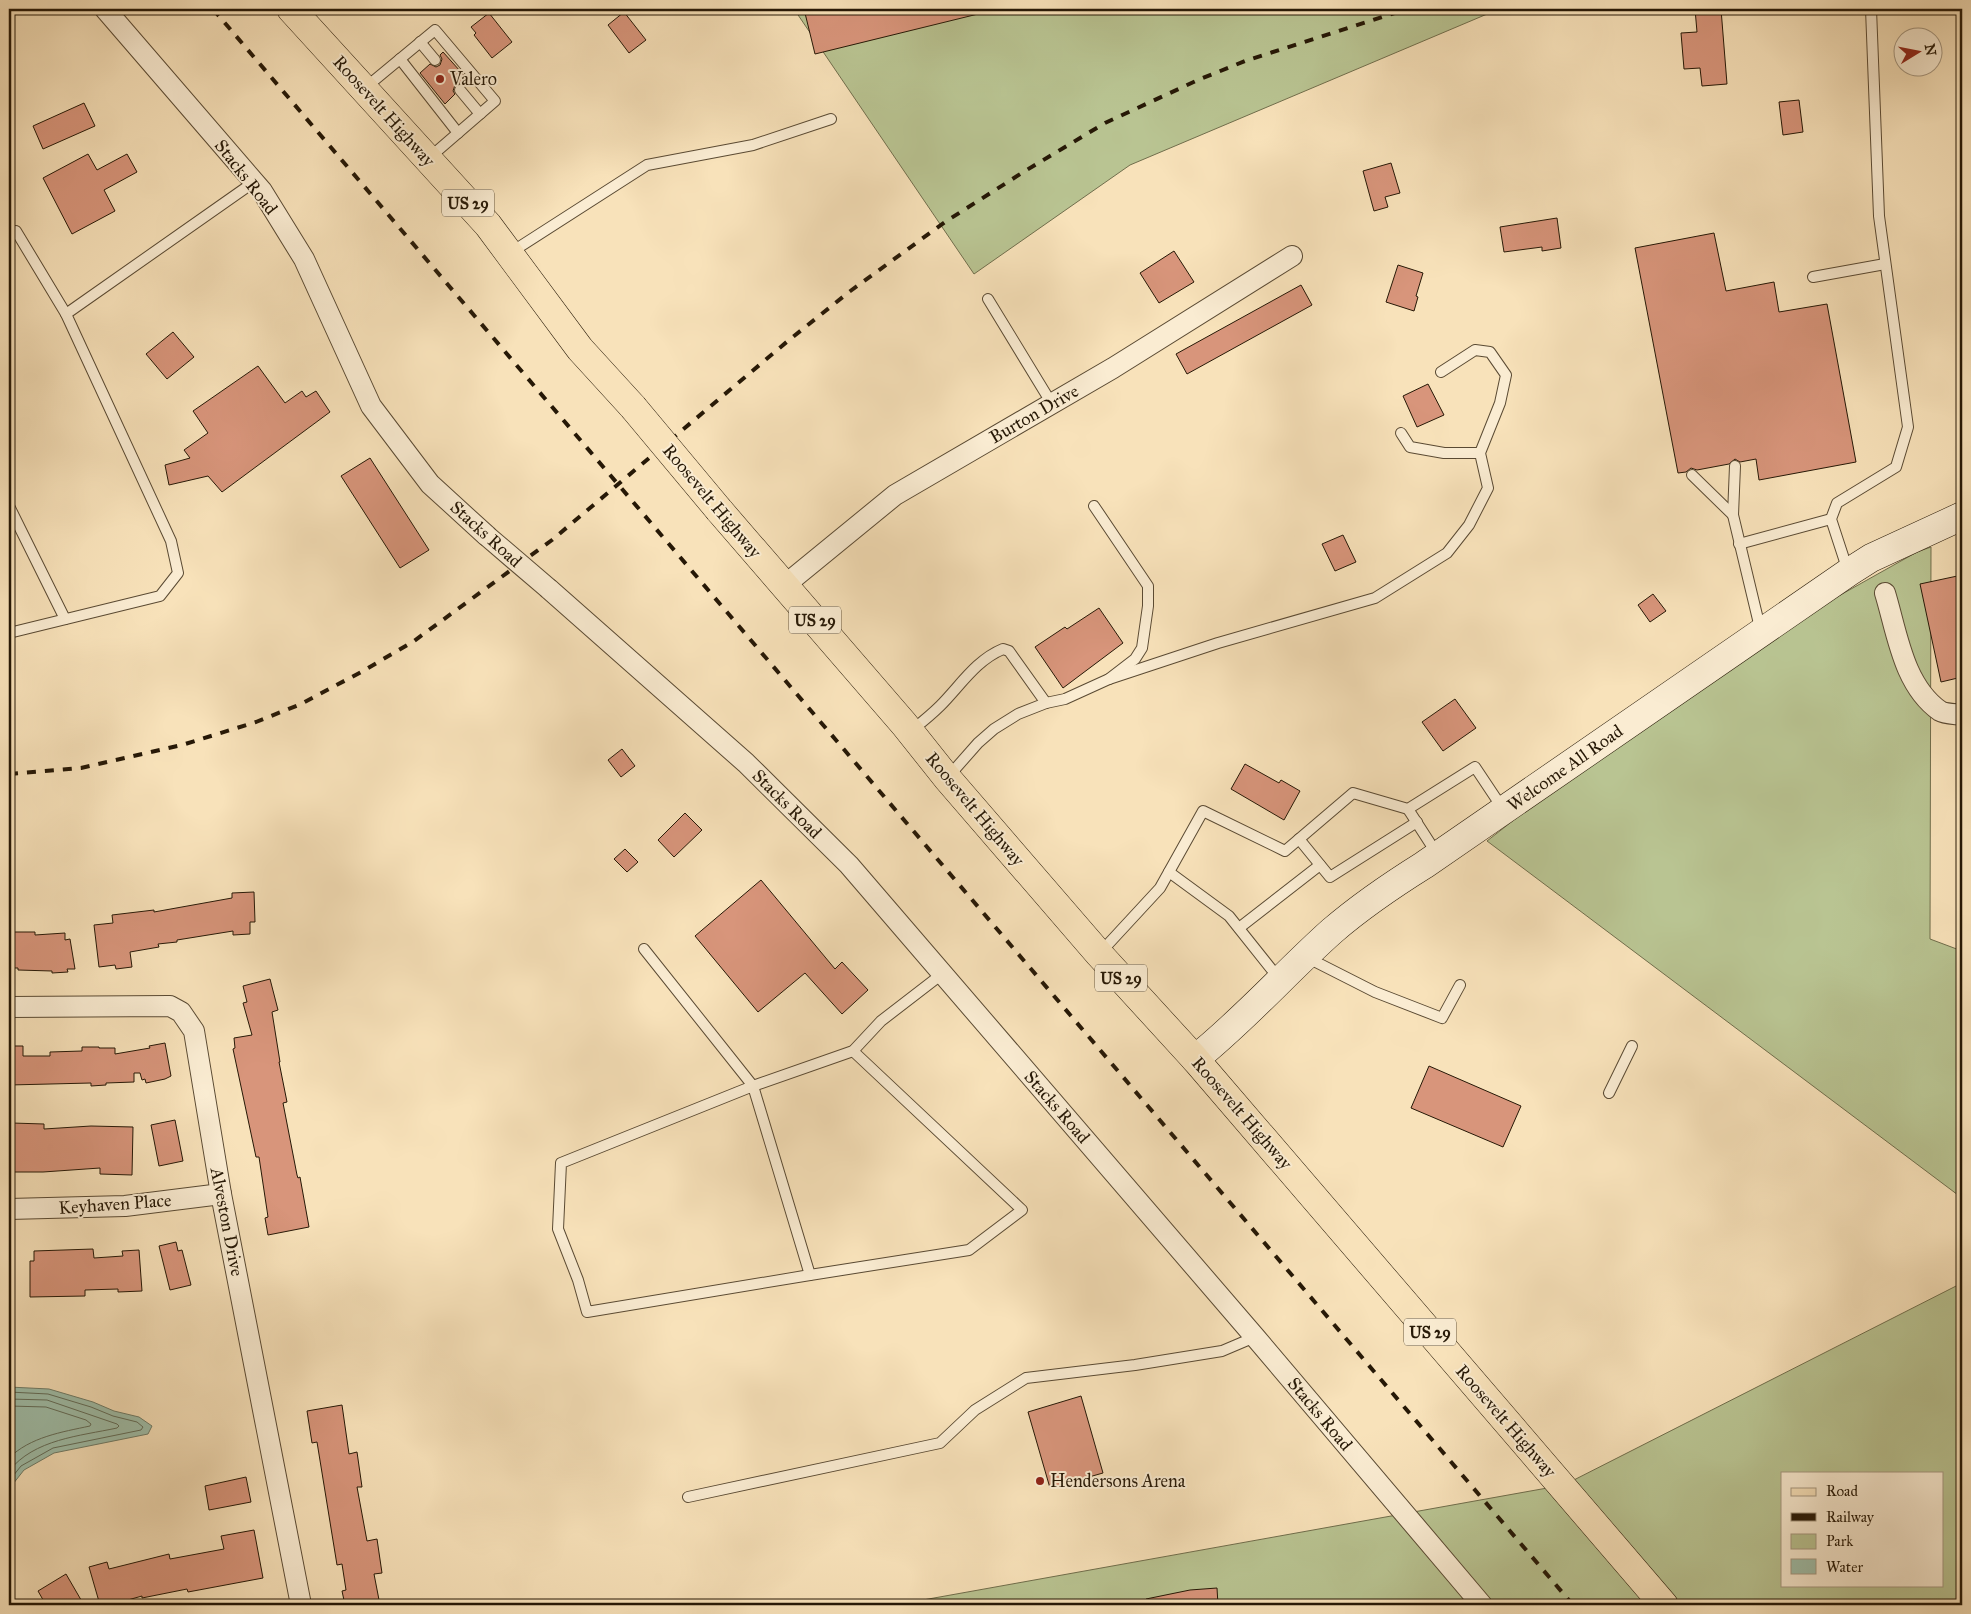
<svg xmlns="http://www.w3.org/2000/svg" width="1971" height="1614" viewBox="0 0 1971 1614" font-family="'IM FELL Great Primer',serif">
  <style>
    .green { fill: #b9c492; stroke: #706e4c; fill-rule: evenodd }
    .water { fill: #9fbfaa; stroke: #6f7c68 }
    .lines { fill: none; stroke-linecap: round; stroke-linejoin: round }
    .shore { stroke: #626c58; stroke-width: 1 }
    .building { fill: #d8957b; stroke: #261806 }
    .lane-casing { stroke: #5a4a33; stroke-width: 12 }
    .street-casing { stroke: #5a4a33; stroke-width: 22 }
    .secondary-casing { stroke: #261806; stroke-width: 29 }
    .primary-casing { stroke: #261806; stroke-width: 29 }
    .lane { stroke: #faecd2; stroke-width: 10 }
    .street { stroke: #faecd2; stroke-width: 20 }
    .secondary { stroke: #faecd2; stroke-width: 28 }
    .primary { stroke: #f8e2ba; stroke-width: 28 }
    .rail { stroke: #261806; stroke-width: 4; stroke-dasharray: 9 9; stroke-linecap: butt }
    .street-bridge-casing { stroke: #5a4a33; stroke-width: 22; stroke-linecap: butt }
    .primary-bridge-casing { stroke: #261806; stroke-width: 29; stroke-linecap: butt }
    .street-bridge { stroke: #faecd2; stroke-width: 20 }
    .primary-bridge { stroke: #f8e2ba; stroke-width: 28 }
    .poi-dot { fill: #8f2418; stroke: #faecd2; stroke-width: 2 }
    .labels { text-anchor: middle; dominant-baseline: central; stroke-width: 4; stroke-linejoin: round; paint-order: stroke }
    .shield { fill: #faecd2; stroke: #665843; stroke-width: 1 }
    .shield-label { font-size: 16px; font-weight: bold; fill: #261806 }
    .poi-label { font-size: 18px; fill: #261806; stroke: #faecd2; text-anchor: start }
    .street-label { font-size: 18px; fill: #261806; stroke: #faecd2 }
  </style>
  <rect width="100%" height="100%" fill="#f8e2ba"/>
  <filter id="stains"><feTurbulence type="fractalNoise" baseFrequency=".004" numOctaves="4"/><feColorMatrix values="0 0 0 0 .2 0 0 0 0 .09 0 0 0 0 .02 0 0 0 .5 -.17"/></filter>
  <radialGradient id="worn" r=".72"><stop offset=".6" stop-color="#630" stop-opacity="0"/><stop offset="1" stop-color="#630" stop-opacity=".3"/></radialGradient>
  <g class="green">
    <polygon points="794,9 1499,9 1130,165 974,274"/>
    <polygon points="1931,547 1930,939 1962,951 1962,1198 1487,841 1703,672 1917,552"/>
    <path d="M1962 1283V1605H895L1564 1485ZM1782 1473H1942V1585H1782Z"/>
  </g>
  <polygon class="water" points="9,1387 49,1389 93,1402 114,1411 139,1417 152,1426 148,1434 54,1453 24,1470 9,1489"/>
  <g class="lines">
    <g class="shore">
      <polyline points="9,1392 48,1394 91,1407 113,1416 137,1422 143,1427 141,1430 53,1448 21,1466 9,1481"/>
      <path d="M9 1399 47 1400 117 1424 119 1426 117 1428C80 1436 34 1439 9 1471"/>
      <path d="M9 1406 46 1407 86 1420 91 1424 90 1426C62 1432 30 1437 9 1458"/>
    </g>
  </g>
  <g class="building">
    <polygon points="804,9 978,9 978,14 815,54"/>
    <polygon points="1695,9 1721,9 1727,84 1702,86 1700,68 1684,69 1681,33 1697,32"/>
    <polygon points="624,12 646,40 629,53 608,25"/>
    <polygon points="489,13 512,42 492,58 474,35 476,33 471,27"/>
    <polygon points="443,52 469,81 465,85 459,83 455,85 453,91 455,94 445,104 420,73 430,64 436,67 440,65 442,59 440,55"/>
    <polygon points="1799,100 1803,132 1783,135 1779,102"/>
    <polygon points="84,103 95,126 43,149 33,126"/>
    <polygon points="88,154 97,170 127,154 137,172 104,190 115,211 72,234 43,178"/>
    <polygon points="1391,163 1400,193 1385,197 1388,207 1374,211 1363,171"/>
    <polygon points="1557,218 1561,248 1542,251 1542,247 1504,252 1500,227"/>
    <polygon points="1714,233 1726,291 1774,282 1779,312 1827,304 1856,462 1759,480 1756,459 1740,462 1735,459 1729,464 1697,470 1691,468 1686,472 1678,473 1635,248"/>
    <polygon points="1174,251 1194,282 1159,303 1140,273"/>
    <polygon points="1398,265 1423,273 1416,296 1418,297 1414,311 1386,302"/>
    <polygon points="1301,285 1312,305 1187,374 1176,354"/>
    <polygon points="173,332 194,357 167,379 146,354"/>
    <polygon points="258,366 285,403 302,391 306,397 316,391 330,412 222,492 208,476 169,485 165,465 190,458 184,450 208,433 193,411"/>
    <polygon points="1428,384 1444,415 1417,427 1403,396"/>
    <polygon points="370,458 429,550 400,568 341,476"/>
    <polygon points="1343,535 1356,562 1335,571 1322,544"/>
    <polygon points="1962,575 1962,677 1941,682 1920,584"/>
    <polygon points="1653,594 1666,611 1650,622 1638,605"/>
    <polygon points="1099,608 1123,643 1063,688 1035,647 1065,627 1067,629"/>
    <polygon points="1455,699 1476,728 1443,751 1422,722"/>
    <polygon points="622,749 635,766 621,777 608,760"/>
    <polygon points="1245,764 1279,783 1281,780 1300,791 1284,820 1231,789"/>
    <polygon points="685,813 702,830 674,857 658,840"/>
    <polygon points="625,849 638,862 627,872 614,859"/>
    <polygon points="761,880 835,969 842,962 868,990 842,1014 805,973 758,1012 695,936"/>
    <polygon points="254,892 255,922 250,922 250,934 233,935 233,931 177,940 177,942 158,944 159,947 130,952 132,967 116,969 115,965 99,967 94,925 113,923 112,915 154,910 154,912 232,898 232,893"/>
    <polygon points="9,932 35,932 35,935 65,933 65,940 70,939 75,969 67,969 68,972 52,973 52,971 18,970 18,968 9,968"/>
    <polygon points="270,979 278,1010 272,1012 280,1062 279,1062 287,1102 283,1103 297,1175 298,1178 300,1177 309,1227 268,1235 265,1218 268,1217 259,1157 256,1157 233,1049 235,1048 234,1038 252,1035 243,1003 247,1002 243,986"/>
    <polygon points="165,1043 171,1076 165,1079 146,1083 145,1079 142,1080 140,1073 134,1073 134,1082 106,1083 106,1085 91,1086 91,1083 9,1085 9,1046 23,1046 23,1056 50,1056 50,1052 82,1051 82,1047 99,1047 99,1048 115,1048 115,1054 150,1048 149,1046"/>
    <polygon points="1429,1066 1521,1106 1503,1147 1411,1108"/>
    <polygon points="175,1120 183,1161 159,1166 151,1125"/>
    <polygon points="12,1123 44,1124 44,1129 91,1126 133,1127 132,1175 100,1174 100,1168 43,1172 11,1172"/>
    <polygon points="176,1242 178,1251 182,1250 191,1285 170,1290 159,1246"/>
    <polygon points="93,1249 94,1258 123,1256 122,1251 139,1250 142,1291 118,1292 118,1289 85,1290 85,1296 30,1297 30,1261 34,1261 34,1251"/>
    <polygon points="1081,1396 1103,1473 1050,1488 1028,1412"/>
    <polygon points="342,1405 349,1454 357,1452 362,1487 357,1487 367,1541 377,1539 382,1573 374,1574 380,1605 345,1605 342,1591 346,1590 342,1564 337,1565 317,1442 312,1443 307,1411"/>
    <polygon points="246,1477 251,1502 209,1510 205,1486"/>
    <polygon points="254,1530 263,1578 188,1592 187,1589 142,1598 142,1596 110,1605 100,1605 89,1567 107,1562 109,1569 169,1554 170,1559 224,1549 221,1536"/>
    <polygon points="66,1574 84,1605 46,1605 38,1591"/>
    <polygon points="1217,1588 1218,1605 1146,1605 1146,1599 1190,1590"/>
  </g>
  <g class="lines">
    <g class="lane-casing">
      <g id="lane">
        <polyline points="420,42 435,60"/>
        <polyline points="400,59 458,133"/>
        <polyline points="365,88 435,30 495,101 429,158"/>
        <polyline points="460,90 480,114"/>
        <polyline points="9,235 16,231 66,314"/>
        <polyline points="510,253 647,165 753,145 831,119"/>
        <polyline points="1813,277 1885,264"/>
        <polyline points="988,299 1052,404"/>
        <polyline points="1401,433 1410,447 1444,453 1480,453"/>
        <polyline points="1735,466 1733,515 1761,632"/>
        <polyline points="1692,475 1733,515"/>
        <polyline points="9,506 65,619"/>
        <polyline points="1739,544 1831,519"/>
        <polyline points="1848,571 1831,519 1837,503 1896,467 1908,427 1879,216 1871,9"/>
        <polyline points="9,633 160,596 178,573 171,541 66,314 254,182"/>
        <polyline points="1109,679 1218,643 1375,598 1447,553 1469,525 1488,488 1480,453 1500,403 1506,375 1490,352 1475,350 1441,372"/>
        <path d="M911 731C921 723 931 715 940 706 960 686 976 660 1003 649L1009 651 1046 703"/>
        <polyline points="948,777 978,743 994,729 1018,714 1046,703 1065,699 1109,679 1135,659 1142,648 1148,606 1148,586 1094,506"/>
        <polyline points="1408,809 1437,854"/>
        <polyline points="1299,839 1330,877 1417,822"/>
        <polyline points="1169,872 1229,916 1280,980"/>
        <polyline points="1239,928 1320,865"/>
        <polyline points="644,949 753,1086 853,1051 881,1021 942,974"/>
        <polyline points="1099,954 1160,888 1203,811 1285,851 1353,793 1408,809 1475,767 1503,809"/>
        <polyline points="1306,957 1375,992 1442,1018 1460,985"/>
        <polygon points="753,1086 810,1275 587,1312 578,1280 558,1229 561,1163"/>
        <polyline points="1609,1093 1632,1046"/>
        <polyline points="810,1275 969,1250 1022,1210 853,1051"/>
        <polyline points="688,1497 940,1443 975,1410 1026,1378 1135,1365 1222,1351 1255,1337"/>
      </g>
    </g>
    <g class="street-casing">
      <g id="street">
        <polyline points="105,9 262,191 304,259 371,406 430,484 487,536"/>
        <polyline points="785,585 895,495 1113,368 1292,256"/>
        <polyline points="549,589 746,763 849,865 1255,1337 1482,1605"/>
        <path d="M1885 593C1897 632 1903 685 1940 711 1945 714 1956 714 1962 715"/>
        <polyline points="9,1007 170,1006 181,1012 194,1031 221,1194 301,1605"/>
        <polyline points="9,1209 125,1206 221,1194"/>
      </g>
    </g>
    <g class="secondary-casing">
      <path id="secondary" d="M1195 1059C1244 1020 1285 973 1332 931 1361 906 1392 885 1424 865L1849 572 1871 558 1962 516"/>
    </g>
    <g class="primary-casing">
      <g id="primary">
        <polyline points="291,9 488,225 580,349 633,407"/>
        <polyline points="719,510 904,724 947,778 1099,954 1195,1059 1664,1605"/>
      </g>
    </g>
    <use href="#lane" class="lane"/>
    <use href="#street" class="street"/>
    <use href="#secondary" class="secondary"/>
    <use href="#primary" class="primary"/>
    <g class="rail">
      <polyline points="213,9 1573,1605"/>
      <polyline points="9,774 81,768 182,745 256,722 301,704 363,671 414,641 552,540 789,340 849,292 945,222 1025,171 1105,123 1198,80 1245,61 1407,9"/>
    </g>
    <g class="street-bridge-casing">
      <polyline id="street-bridge" points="487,536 549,589"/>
    </g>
    <g class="primary-bridge-casing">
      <polyline id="primary-bridge" points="633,407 719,510"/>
    </g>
    <use href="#street-bridge" class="street-bridge"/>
    <use href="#primary-bridge" class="primary-bridge"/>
  </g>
  <g class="poi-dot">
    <circle cx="440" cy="79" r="5"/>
    <circle cx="1040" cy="1481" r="5"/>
  </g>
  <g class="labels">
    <g class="shield">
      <rect x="442" y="189.5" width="52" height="27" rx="4"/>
      <rect x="789" y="606.5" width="52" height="27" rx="4"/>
      <rect x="1095" y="964.5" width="52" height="27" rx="4"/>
      <rect x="1404" y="1318.5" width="52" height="27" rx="4"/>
    </g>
    <g class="shield-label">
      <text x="468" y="203">US 29</text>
      <text x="815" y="620">US 29</text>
      <text x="1121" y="978">US 29</text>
      <text x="1430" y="1332">US 29</text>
    </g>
    <g class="poi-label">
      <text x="450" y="79">Valero</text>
      <text x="1050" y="1481">Hendersons Arena</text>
    </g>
    <g class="street-label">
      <text transform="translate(384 111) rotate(48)">Roosevelt Highway</text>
      <text transform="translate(246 177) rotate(52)">Stacks Road</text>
      <text transform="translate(1034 414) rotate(-30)">Burton Drive</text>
      <text transform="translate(712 501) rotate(50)">Roosevelt Highway</text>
      <text transform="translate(486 534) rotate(42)">Stacks Road</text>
      <text transform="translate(1565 768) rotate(-35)">Welcome All Road</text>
      <text transform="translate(787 804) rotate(45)">Stacks Road</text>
      <text transform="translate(975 809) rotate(50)">Roosevelt Highway</text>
      <text transform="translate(1057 1107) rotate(49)">Stacks Road</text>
      <text transform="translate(1242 1113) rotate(49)">Roosevelt Highway</text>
      <text transform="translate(115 1204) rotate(-4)">Keyhaven Place</text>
      <text transform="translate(227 1222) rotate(79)">Alveston Drive</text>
      <text transform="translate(1320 1414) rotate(50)">Stacks Road</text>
      <text transform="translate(1506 1421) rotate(49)">Roosevelt Highway</text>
    </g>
  </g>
  <rect width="1971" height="1614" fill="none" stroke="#f8e2ba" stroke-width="30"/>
  <rect x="10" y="10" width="1951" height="1594" fill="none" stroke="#261806" stroke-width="2.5"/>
  <rect x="15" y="15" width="1941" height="1584" fill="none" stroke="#261806"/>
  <rect x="1781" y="1472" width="162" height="115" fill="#faecd2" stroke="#a59780"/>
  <rect x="1791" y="1488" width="25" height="8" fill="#f8e2ba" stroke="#a59780"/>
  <text x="1826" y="1496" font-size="15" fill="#261806">Road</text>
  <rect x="1791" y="1513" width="25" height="8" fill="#261806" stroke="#a59780"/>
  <text x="1826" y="1522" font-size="15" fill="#261806">Railway</text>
  <rect x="1791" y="1534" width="25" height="15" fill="#b9c492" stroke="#a59780"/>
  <text x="1826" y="1546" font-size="15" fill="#261806">Park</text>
  <rect x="1791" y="1559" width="25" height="15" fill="#9fbfaa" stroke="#a59780"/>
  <text x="1826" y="1572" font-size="15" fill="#261806">Water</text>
  <g transform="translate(1918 52) rotate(80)"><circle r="24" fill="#faecd2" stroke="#a59780"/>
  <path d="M0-4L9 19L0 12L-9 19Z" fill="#8f2418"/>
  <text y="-8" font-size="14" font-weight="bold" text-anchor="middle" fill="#261806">N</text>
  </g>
  <rect width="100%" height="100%" filter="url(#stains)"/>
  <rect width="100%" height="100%" fill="url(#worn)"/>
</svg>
